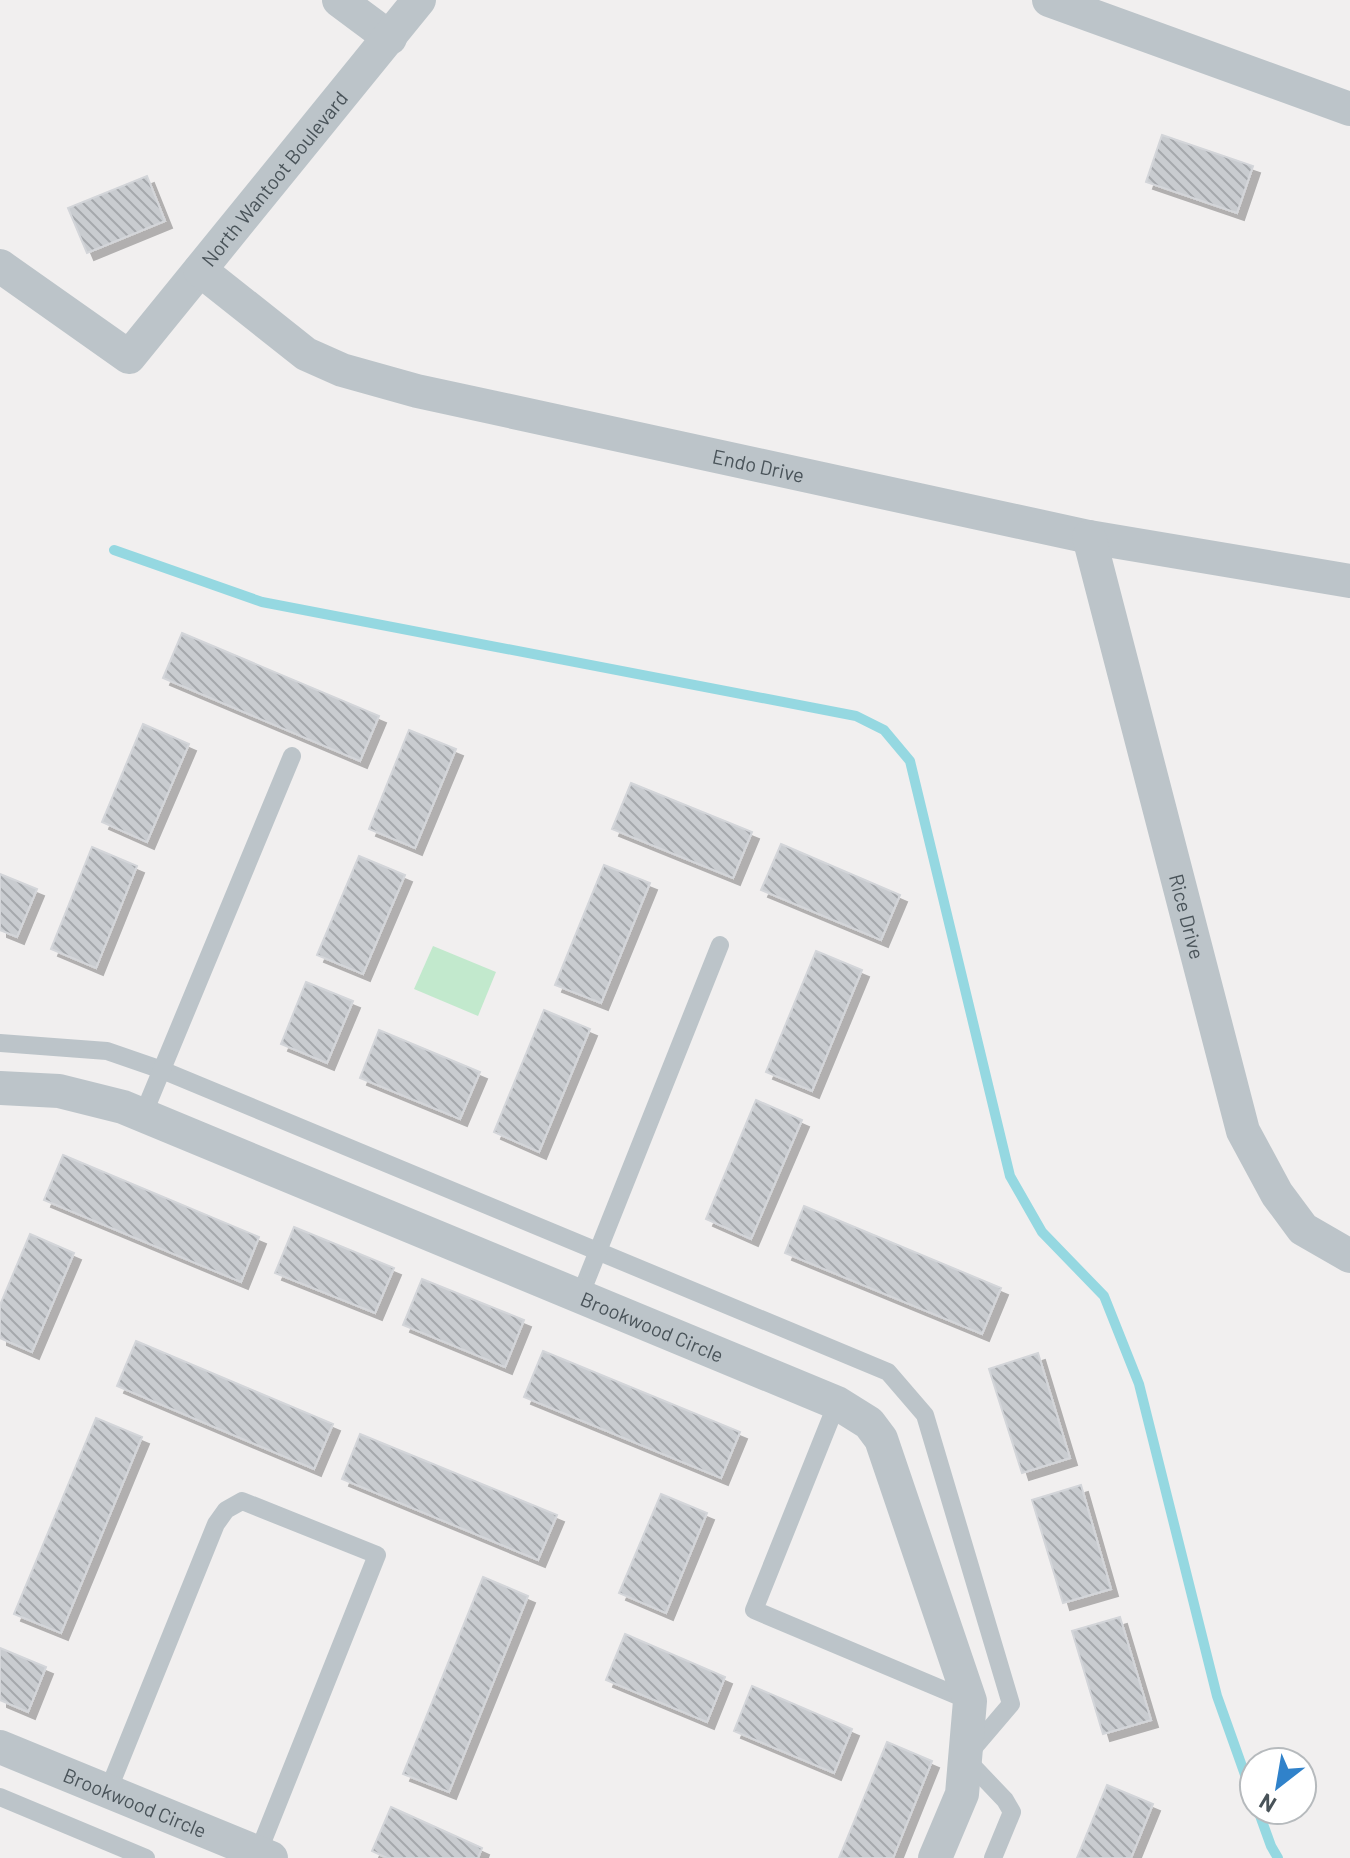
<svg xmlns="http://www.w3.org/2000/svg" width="1350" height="1858" viewBox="0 0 1350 1858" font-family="Barlow,sans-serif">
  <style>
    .green { fill: #c2e9cd }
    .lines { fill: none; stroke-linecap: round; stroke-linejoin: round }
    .stream { stroke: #95d8e1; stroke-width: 10 }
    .building { fill: url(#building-back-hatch); stroke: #d3d5d9; stroke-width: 2; filter: url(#shadow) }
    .lane { stroke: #bcc4c9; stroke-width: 18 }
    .street { stroke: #bcc4c9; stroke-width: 34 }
    .labels { text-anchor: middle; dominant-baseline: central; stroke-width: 6; stroke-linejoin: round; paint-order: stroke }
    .street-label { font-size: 20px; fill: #495359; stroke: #fff }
  </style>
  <defs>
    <pattern id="building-back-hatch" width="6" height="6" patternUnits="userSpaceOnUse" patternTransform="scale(2)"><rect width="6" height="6" fill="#c9ccd0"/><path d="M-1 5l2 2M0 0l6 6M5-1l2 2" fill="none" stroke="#a5a8ac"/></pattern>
    <filter id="shadow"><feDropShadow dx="7" dy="7" stdDeviation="0" flood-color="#0004"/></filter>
  </defs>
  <rect width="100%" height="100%" fill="#f1efef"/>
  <polygon class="green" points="433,946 496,972 478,1016 414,989"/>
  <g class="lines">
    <g class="stream">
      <polyline points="114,550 262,602 856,716 884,730 910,761 1010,1176 1042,1232 1104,1296 1139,1384 1217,1696 1254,1800"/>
      <polyline points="1258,1810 1271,1846 1278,1858"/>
    </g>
  </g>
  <g class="building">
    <polygon points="1162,135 1253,166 1237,213 1146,182"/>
    <polygon points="147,176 165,221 87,253 68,208"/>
    <polygon points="182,633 379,716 360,761 163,678"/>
    <polygon points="143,724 189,744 147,842 102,822"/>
    <polygon points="409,730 456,749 415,848 369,829"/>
    <polygon points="631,783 752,832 733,878 612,829"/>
    <polygon points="781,844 900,895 881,940 761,890"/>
    <polygon points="92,847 137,866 96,968 51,949"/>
    <polygon points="359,856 405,875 363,974 317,955"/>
    <polygon points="604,865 650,883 601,1003 555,985"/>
    <polygon points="0,874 37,889 17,937 0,930"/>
    <polygon points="816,951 862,970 812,1091 766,1072"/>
    <polygon points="306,982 353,1001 327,1063 281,1044"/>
    <polygon points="544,1010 590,1029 539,1152 494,1132"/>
    <polygon points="379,1030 480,1072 460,1119 360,1078"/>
    <polygon points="756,1100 802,1120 751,1239 706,1219"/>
    <polygon points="63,1155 259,1237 241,1282 44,1200"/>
    <polygon points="804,1206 1001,1288 982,1334 785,1253"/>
    <polygon points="294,1227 394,1268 375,1313 275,1273"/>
    <polygon points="30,1234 74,1253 32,1352 0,1338 0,1305"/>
    <polygon points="422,1279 524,1320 505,1367 403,1325"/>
    <polygon points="136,1341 333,1424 314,1469 117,1386"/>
    <polygon points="543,1351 740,1432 721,1478 524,1397"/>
    <polygon points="1038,1353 1070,1458 1022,1473 989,1369"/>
    <polygon points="96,1418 142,1437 61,1633 14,1614"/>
    <polygon points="360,1434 557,1515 538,1560 342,1479"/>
    <polygon points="1081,1485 1111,1589 1063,1603 1032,1500"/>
    <polygon points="661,1494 707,1513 666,1613 619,1593"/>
    <polygon points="483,1577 528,1596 449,1792 403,1774"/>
    <polygon points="1120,1617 1151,1720 1103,1734 1072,1631"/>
    <polygon points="625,1634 725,1677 707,1722 606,1680"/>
    <polygon points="0,1648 46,1667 28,1712 0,1700"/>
    <polygon points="752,1686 852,1729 834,1773 734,1731"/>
    <polygon points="887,1742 932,1761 893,1858 839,1858"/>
    <polygon points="1107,1785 1153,1804 1131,1858 1077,1858"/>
    <polygon points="391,1807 482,1848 478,1858 387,1858 372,1851"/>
  </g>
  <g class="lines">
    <g class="lane">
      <polyline points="0,1043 107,1051 162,1070 888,1372 925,1415 1011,1704 965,1758 1005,1800 1012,1812 993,1858"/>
      <polyline points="143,1115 292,756"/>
      <polyline points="580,1296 720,945"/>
      <polyline points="837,1403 754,1610 970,1701"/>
      <polyline points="108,1791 216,1524 226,1510 242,1501 377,1555 258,1853"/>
      <polyline points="0,1797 146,1858"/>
    </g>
    <g class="street">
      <polyline points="339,0 390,38"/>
      <polyline points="1049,0 1350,109"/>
      <path id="s1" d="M0 266 129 357 419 0"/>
      <path id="s2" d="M200 270 306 354 342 370 417 391 1089 537 1350 581"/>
      <path id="s3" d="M1089 537 1243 1131 1277 1194 1303 1229 1350 1256"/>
      <path id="s4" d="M0 1088 59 1091 123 1107 837 1403 869 1423 881 1439 970 1701 962 1794 935 1858"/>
      <path id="s5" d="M0 1747 271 1858"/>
    </g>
  </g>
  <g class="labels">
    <g class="street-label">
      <text stroke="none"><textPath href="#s1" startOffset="388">North Wantoot Boulevard</textPath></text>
      <text stroke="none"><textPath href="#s2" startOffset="602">Endo Drive</textPath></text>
      <text stroke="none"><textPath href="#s3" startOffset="392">Rice Drive</textPath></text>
      <text stroke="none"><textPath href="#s4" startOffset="698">Brookwood Circle</textPath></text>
      <text stroke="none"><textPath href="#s5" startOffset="146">Brookwood Circle</textPath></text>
    </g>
  </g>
  <g transform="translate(1278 1786) rotate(211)"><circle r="38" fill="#ffffff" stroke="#b6babd" stroke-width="2"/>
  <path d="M0-6L14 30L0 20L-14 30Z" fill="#3082ca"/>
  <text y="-12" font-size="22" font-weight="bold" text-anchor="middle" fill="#495359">N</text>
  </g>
</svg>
